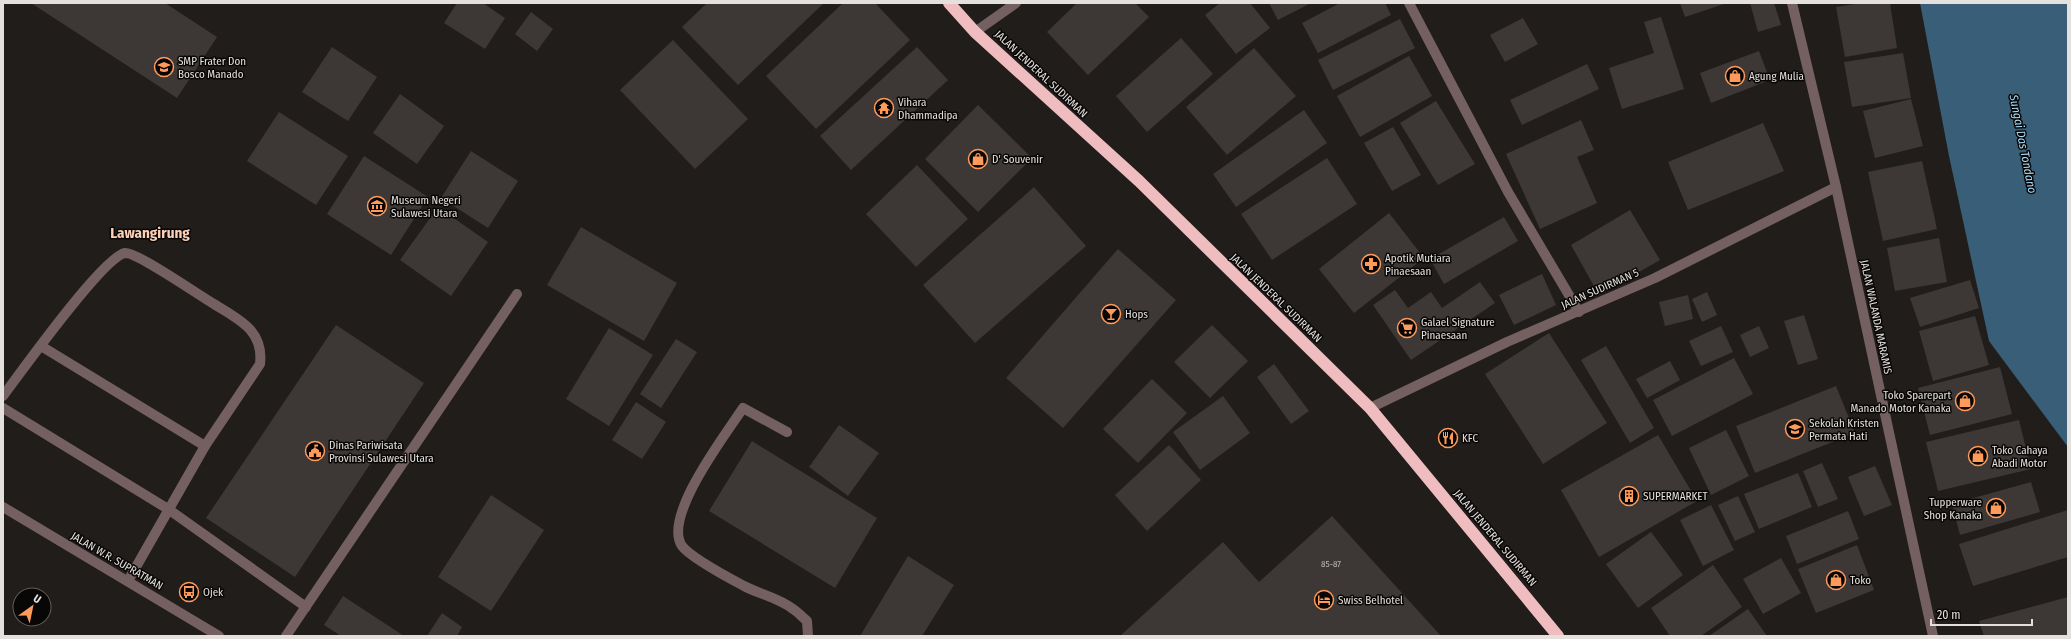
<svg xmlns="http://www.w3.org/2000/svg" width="2071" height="639" viewBox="0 0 2071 639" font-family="'Fira Sans Condensed',sans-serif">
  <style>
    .water { fill: #395f78 }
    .building { fill: #3d3835 }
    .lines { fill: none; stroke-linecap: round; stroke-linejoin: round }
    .minor { stroke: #745f61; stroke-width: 10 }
    .highway { stroke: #efbdc0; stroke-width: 12 }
    .labels { text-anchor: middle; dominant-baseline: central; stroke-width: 3; stroke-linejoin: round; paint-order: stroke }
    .number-label { font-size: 9px; fill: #bab6b4 }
    .poi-label { font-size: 11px; fill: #e3e0de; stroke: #090706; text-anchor: start }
    .street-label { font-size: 11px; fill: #e3e0de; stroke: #090706 }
    .water-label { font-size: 12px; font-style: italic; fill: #a7dafc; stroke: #090706 }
    .district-label { font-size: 15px; font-weight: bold; fill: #fbd0b6; stroke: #090706 }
  </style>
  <rect width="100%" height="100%" fill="#211d1a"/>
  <polygon class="water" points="1920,3 2068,3 2068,447 1989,341 1949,156"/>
  <g class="building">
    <polygon points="31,3 165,3 217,37 177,98"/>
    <polygon points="457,3 483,3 505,18 485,49 444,23"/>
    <polygon points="707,3 824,3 738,85 682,27"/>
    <polygon points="843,3 875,3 910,40 816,129 766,76"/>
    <polygon points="1077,3 1135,3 1149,17 1088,75 1047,32"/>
    <polygon points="1220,3 1250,3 1270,28 1236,54 1205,15"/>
    <polygon points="1269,3 1311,3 1278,20"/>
    <polygon points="1340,3 1385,3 1391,15 1318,53 1302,23"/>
    <polygon points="1680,3 1727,3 1685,17"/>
    <polygon points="1750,3 1774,3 1781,25 1758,32"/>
    <polygon points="1861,3 1890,3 1897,48 1845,57 1836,7"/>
    <polygon points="531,12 553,29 537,51 515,34"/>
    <polygon points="1661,17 1684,89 1622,109 1609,68 1654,53 1644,22"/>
    <polygon points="1523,18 1538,44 1505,62 1490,35"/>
    <polygon points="1400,19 1415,48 1333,90 1318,60"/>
    <polygon points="1181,38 1213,74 1147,132 1116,96"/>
    <polygon points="673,40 748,119 695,169 620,90"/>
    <polygon points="332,47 377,77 348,121 302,92"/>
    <polygon points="917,47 948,80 851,170 820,136"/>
    <polygon points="1254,48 1296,96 1227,155 1186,107"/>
    <polygon points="1759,51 1770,80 1711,103 1700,73"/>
    <polygon points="1903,53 1911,98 1852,107 1844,62"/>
    <polygon points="1409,56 1432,96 1360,137 1337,96"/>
    <polygon points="1587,64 1599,89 1522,125 1510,100"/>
    <polygon points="400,94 444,126 417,164 373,133"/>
    <polygon points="1911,99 1923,146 1875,158 1863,111"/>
    <polygon points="1436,101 1475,164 1438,185 1400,123"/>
    <polygon points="978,105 1032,158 978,212 925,159"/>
    <polygon points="1304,110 1327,143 1236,207 1213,174"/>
    <polygon points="279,112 348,156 316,205 247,161"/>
    <polygon points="1581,120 1594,150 1577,157 1597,203 1540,229 1506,154"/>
    <polygon points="1763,123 1784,171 1688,210 1668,162"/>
    <polygon points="1393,127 1421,175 1392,191 1364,143"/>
    <polygon points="471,151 518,181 488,228 441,198"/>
    <polygon points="364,156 428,197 391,255 327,214"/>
    <polygon points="1327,158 1357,204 1272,260 1241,214"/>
    <polygon points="1922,161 1937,229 1883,241 1868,172"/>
    <polygon points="917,165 968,219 916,267 866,214"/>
    <polygon points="1034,187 1086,246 975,343 923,285"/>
    <polygon points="438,207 488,242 451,296 400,260"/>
    <polygon points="1630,210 1660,260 1599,295 1571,245"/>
    <polygon points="1389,213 1424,258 1354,313 1319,269"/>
    <polygon points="1504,217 1518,241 1444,284 1430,259"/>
    <polygon points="581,227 677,283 644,341 547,285"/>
    <polygon points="1939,238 1947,282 1895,291 1887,248"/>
    <polygon points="1118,249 1176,300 1063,428 1006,378"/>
    <polygon points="1542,274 1556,305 1514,325 1499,295"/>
    <polygon points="1970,280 1979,308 1920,327 1910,298"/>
    <polygon points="1480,282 1495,303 1411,360 1373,305 1395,290 1408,308 1431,292 1442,308"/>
    <polygon points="1707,292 1717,315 1702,322 1692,299"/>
    <polygon points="1688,295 1693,319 1665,326 1659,302"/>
    <polygon points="1804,315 1818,359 1798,365 1784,321"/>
    <polygon points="1975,316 1989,365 1933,381 1919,331"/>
    <polygon points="336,325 424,383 295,577 206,518"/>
    <polygon points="1212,325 1248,361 1210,398 1174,362"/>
    <polygon points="1721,326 1733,352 1701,366 1689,341"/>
    <polygon points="1759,326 1769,348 1750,357 1740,335"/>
    <polygon points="609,328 653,355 609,426 566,399"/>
    <polygon points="1549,333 1607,423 1543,464 1485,374"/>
    <polygon points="676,339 697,352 661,408 640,394"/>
    <polygon points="1606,346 1654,428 1630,443 1581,360"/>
    <polygon points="1734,358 1753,394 1672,436 1653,400"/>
    <polygon points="1670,361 1680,380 1647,398 1636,379"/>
    <polygon points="1274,364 1309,411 1291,424 1257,377"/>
    <polygon points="2000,367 2012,414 1930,435 1918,388"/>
    <polygon points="1152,379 1187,413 1138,463 1103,429"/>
    <polygon points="1836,386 1855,433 1755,473 1736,426"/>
    <polygon points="1223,396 1250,433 1200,470 1173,432"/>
    <polygon points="636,402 666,422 642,459 612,440"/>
    <polygon points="2019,420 2031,469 1938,491 1926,442"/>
    <polygon points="839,425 879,453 848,496 809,467"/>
    <polygon points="1726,430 1749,476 1711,495 1689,448"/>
    <polygon points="1658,435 1697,501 1599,557 1561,490"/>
    <polygon points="752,441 877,518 835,588 709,511"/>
    <polygon points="1169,445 1201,480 1147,531 1115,495"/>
    <polygon points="1822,463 1838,499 1818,507 1803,471"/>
    <polygon points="1875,466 1892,505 1864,516 1848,477"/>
    <polygon points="1798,473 1812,507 1759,529 1744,494"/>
    <polygon points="2031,482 2040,512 1960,535 1952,504"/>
    <polygon points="491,495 544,530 491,611 438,577"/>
    <polygon points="1738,496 1755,532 1735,541 1718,505"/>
    <polygon points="1711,505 1734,550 1703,566 1680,520"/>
    <polygon points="2068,510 2068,557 1973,586 1959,544"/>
    <polygon points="1848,511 1859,539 1797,564 1786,536"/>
    <polygon points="1332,516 1441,636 1120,636 1223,542 1259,582"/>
    <polygon points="1651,532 1683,575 1638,608 1606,564"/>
    <polygon points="1857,545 1874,590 1816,613 1798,569"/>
    <polygon points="908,556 954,585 922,636 860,636"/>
    <polygon points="1781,558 1801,593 1763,614 1743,579"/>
    <polygon points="1713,565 1742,607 1701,636 1670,636 1651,608"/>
    <polygon points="343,596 404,636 341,636 324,625"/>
    <polygon points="2068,597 2068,636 1984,636 1979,621"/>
    <polygon points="1748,609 1767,636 1709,636"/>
    <polygon points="442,613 462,627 457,636 427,636"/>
  </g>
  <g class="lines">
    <g class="minor">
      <polyline points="1409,3 1508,192 1579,312"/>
      <polyline points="1792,3 1836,187 1933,636"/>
      <polyline points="975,32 1016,3"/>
      <polyline points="41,346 205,446"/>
      <path d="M3 396C21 372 103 257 125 253 137 252 200 296 214 304 239 320 264 330 260 364L205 446 128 581"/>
      <polyline points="3,408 168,509 306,607"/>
      <polyline points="1370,408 1507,342 1655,278 1836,187"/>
      <path d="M787 432 743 408C726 434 662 517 682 546 691 558 729 578 744 586 759 594 779 598 793 609 798 612 802 617 807 621L808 636"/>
      <polyline points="3,507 219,636"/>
      <polyline points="286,636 517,294"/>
    </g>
    <polyline class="highway" points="949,3 975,32 1139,181 1370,408 1558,636"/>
  </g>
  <defs>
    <g id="school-ring" transform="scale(1)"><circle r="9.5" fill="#090706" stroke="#ff9b5a" stroke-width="1.5"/><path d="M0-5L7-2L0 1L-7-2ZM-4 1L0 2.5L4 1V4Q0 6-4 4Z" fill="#ff9b5a"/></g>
    <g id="shop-ring" transform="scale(1)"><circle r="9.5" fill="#090706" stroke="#ff9b5a" stroke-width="1.5"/><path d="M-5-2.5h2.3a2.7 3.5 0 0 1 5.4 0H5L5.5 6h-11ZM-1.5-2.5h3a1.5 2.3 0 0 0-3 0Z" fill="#ff9b5a"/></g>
    <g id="temple-ring" transform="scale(1)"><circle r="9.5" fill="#090706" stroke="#ff9b5a" stroke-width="1.5"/><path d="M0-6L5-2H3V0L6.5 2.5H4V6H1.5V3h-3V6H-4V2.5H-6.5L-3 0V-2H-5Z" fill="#ff9b5a"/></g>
    <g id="museum-ring" transform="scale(1)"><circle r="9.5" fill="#090706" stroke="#ff9b5a" stroke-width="1.5"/><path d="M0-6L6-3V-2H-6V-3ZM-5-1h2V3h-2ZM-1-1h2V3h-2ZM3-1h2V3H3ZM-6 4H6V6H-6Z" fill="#ff9b5a"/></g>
    <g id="pharmacy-ring" transform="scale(1)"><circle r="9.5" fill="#090706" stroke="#ff9b5a" stroke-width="1.5"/><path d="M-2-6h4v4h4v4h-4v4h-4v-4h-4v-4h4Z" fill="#ff9b5a"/></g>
    <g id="bar-ring" transform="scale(1)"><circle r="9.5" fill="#090706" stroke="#ff9b5a" stroke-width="1.5"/><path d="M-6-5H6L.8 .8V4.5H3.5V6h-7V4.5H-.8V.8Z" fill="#ff9b5a"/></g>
    <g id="supermarket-ring" transform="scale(1)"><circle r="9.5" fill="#090706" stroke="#ff9b5a" stroke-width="1.5"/><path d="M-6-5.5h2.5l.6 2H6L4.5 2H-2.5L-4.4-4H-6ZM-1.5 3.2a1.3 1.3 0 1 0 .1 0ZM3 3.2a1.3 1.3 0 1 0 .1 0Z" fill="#ff9b5a"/></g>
    <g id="restaurant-ring" transform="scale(1)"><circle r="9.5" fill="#090706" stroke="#ff9b5a" stroke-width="1.5"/><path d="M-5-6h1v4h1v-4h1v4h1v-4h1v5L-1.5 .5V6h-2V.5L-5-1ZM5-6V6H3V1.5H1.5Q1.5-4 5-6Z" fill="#ff9b5a"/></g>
    <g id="civic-ring" transform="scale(1)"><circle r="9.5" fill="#090706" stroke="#ff9b5a" stroke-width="1.5"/><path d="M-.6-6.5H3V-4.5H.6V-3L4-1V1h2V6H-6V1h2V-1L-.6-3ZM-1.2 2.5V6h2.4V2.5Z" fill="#ff9b5a"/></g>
    <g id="building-ring" transform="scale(1)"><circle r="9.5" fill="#090706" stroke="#ff9b5a" stroke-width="1.5"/><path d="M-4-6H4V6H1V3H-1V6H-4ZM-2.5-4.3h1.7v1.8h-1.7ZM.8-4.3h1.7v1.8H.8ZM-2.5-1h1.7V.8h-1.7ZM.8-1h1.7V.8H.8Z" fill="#ff9b5a"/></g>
    <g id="bus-ring" transform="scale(1)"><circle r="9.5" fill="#090706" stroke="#ff9b5a" stroke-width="1.5"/><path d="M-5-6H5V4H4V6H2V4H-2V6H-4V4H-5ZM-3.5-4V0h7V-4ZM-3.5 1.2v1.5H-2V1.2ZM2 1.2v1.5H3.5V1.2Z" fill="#ff9b5a"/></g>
    <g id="hotel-ring" transform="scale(1)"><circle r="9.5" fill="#090706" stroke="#ff9b5a" stroke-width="1.5"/><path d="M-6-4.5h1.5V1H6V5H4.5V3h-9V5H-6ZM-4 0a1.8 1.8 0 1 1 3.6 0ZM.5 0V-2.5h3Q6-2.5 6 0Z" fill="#ff9b5a"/></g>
  </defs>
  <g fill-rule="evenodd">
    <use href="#school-ring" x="164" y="67"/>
    <use href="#shop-ring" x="1735" y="76"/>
    <use href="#temple-ring" x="884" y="108"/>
    <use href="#shop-ring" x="978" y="159"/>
    <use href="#museum-ring" x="377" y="206"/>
    <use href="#pharmacy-ring" x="1371" y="264"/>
    <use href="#bar-ring" x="1111" y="314"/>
    <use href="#supermarket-ring" x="1407" y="328"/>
    <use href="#shop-ring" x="1965" y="401"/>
    <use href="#school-ring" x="1795" y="429"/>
    <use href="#restaurant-ring" x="1448" y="438"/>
    <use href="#civic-ring" x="315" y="451"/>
    <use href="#shop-ring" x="1978" y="456"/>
    <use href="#building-ring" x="1629" y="496"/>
    <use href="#shop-ring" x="1996" y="508"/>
    <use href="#shop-ring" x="1836" y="580"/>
    <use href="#bus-ring" x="189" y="592"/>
    <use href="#hotel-ring" x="1324" y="600"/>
  </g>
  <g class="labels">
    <g class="number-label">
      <text x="1331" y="564">85-87</text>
    </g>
    <g class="poi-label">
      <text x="178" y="61">SMP Frater Don<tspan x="178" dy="13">Bosco Manado</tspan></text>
      <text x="1749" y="76">Agung Mulia</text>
      <text x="898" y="102">Vihara<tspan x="898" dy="13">Dhammadipa</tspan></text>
      <text x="992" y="159">D' Souvenir</text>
      <text x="391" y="200">Museum Negeri<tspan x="391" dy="13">Sulawesi Utara</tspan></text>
      <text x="1385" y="258">Apotik Mutiara<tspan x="1385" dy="13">Pinaesaan</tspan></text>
      <text x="1125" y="314">Hops</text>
      <text x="1421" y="322">Galael Signature<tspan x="1421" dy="13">Pinaesaan</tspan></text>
      <text x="1951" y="395" text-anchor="end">Toko Sparepart<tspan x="1951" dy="13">Manado Motor Kanaka</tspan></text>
      <text x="1809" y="423">Sekolah Kristen<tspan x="1809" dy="13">Permata Hati</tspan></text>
      <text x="1462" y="438">KFC</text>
      <text x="329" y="445">Dinas Pariwisata<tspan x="329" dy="13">Provinsi Sulawesi Utara</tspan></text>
      <text x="1992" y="450">Toko Cahaya<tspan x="1992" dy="13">Abadi Motor</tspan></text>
      <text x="1643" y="496">SUPERMARKET</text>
      <text x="1982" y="502" text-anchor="end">Tupperware<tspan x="1982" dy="13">Shop Kanaka</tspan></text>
      <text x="1850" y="580">Toko</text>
      <text x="203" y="592">Ojek</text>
      <text x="1338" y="600">Swiss Belhotel</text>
    </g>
    <g class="street-label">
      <text transform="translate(1041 74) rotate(43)">JALAN JENDERAL SUDIRMAN</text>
      <text transform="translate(1600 289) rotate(-24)">JALAN SUDIRMAN 5</text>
      <text transform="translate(1276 298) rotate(44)">JALAN JENDERAL SUDIRMAN</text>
      <text transform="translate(1876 317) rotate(78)">JALAN WALANDA MARAMIS</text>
      <text transform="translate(1495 538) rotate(50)">JALAN JENDERAL SUDIRMAN</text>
      <text transform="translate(117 561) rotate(30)">JALAN W.R. SUPRATMAN</text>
    </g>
    <g class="water-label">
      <text transform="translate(2023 144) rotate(79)">Sungai Das Tondano</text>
    </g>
    <g class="district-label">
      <text x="150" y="233">Lawangirung</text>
    </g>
  </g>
  <rect width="2071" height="639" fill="none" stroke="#e3e0de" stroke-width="8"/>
  <g transform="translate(32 607) rotate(33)"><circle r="19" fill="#090706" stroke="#605e5c"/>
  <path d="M0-3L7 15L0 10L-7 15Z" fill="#ff9b5a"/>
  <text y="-6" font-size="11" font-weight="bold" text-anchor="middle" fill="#e3e0de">U</text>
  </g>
  <path d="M1931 619v6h101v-6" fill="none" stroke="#e3e0de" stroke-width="2"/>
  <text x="1937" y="619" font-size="12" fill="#e3e0de" stroke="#090706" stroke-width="3" paint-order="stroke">20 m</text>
</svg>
